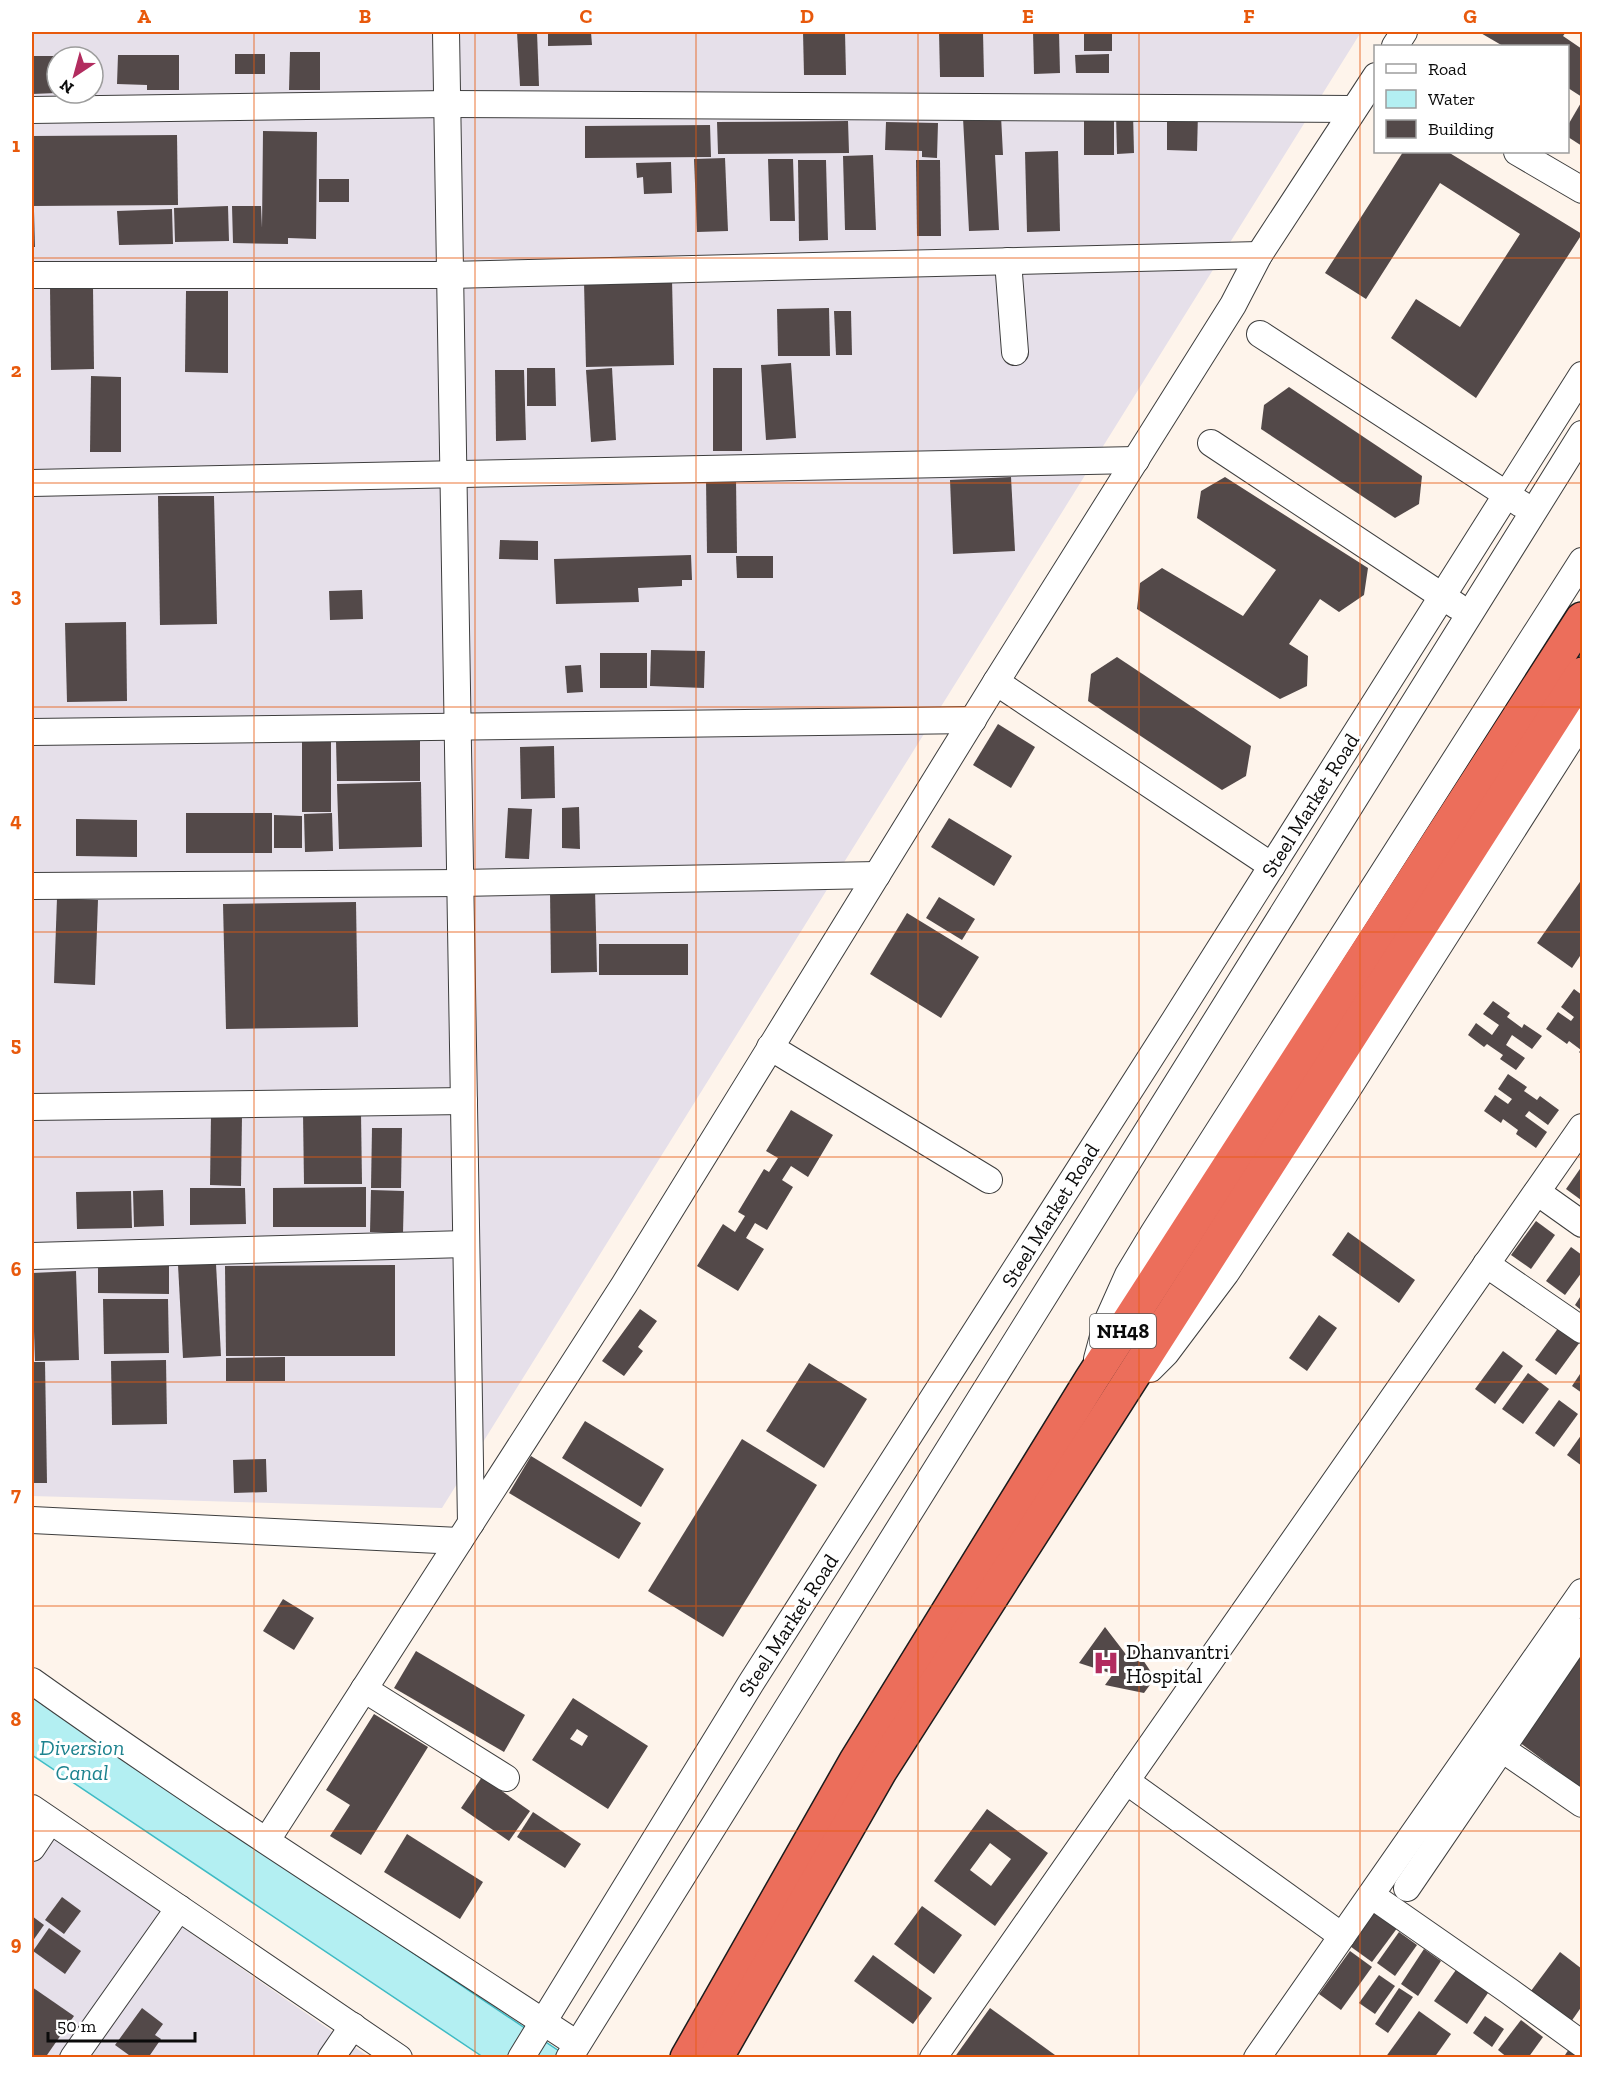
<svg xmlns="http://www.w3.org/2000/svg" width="1614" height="2089" viewBox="0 0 1614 2089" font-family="'Zilla Slab',serif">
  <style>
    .industrial { fill: #e6e0ea; fill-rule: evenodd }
    .water { fill: #b3eff2; stroke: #3ebbc5; stroke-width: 1.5 }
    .building { fill: #534949; fill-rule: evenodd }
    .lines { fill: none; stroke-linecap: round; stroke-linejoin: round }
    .minor-casing { stroke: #3e3e3e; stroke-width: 28 }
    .highway-casing { stroke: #1c1c1c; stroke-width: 36 }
    .minor { stroke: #fff; stroke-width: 26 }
    .highway { stroke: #ec6e5b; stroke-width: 33 }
    .grid { fill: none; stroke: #e8590c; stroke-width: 1.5; stroke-opacity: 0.55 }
    .labels { text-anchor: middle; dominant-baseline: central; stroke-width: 6; stroke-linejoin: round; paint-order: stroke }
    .shield { fill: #fff; stroke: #545454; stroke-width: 1.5 }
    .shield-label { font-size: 20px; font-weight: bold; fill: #0b0b0b }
    .street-label { font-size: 21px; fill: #0b0b0b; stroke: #fff }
    .poi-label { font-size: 21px; fill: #0b0b0b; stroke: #fff; text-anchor: start }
    .water-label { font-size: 22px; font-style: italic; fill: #1c828e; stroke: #fff }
    .neatline { fill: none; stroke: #e8590c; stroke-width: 2 }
    .grid-label { font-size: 20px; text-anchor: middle; font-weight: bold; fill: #e8590c }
  </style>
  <rect width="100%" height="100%" fill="#fef4eb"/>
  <g class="industrial">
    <path d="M32 32H1361L442 1508 32 1496ZM57 57H93V93H57Z"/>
    <polygon points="32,1823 369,2057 32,2057"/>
  </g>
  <polygon class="water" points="32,1697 568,2057 483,2057 32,1755"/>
  <g class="building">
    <polygon points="517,32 537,32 539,86 520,86"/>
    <polygon points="548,32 591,32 592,45 548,46"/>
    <polygon points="803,32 845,32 846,75 804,75"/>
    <polygon points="939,32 983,32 984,77 940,77"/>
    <polygon points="1033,32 1059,32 1060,73 1034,74"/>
    <rect x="1084" y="32" width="28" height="19"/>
    <polygon points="1479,32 1566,32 1563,36 1582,49 1582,97 1568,88 1568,46 1503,46"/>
    <polygon points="290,52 320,52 320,90 289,90"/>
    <rect x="235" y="54" width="30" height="20"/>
    <polygon points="1109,54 1109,73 1076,73 1075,55"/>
    <polygon points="118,55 179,55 179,90 147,90 147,85 117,84"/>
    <polygon points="32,56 57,56 57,93 32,94"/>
    <polygon points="1582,101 1582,146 1568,137 1568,125"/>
    <polygon points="1167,112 1198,113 1197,151 1167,150"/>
    <polygon points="1116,113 1133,113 1134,153 1117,154"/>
    <polygon points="1001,116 1003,155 995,155 999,230 969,231 963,118"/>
    <rect x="1084" y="116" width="30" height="39"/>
    <polygon points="848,121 849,153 718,154 717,122"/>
    <polygon points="886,122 938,123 937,158 922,157 922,151 885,150"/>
    <polygon points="710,125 711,157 585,158 585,126"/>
    <polygon points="263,131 317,132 316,239 288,238 288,244 233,243 232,206 261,206 262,228"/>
    <polygon points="177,135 178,205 32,206 32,136"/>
    <polygon points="1058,151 1060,231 1027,232 1025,152"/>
    <polygon points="1403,152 1448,152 1582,234 1476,398 1391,338 1416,299 1460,327 1520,234 1440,183 1366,299 1325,273"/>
    <polygon points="873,155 876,230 845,230 843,156"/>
    <polygon points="725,158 728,231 697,232 694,159"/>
    <polygon points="768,159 793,159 795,221 770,221"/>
    <polygon points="798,160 826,160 828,240 799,241"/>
    <polygon points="916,160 940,160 941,236 917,236"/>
    <polygon points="671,162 672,193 644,194 643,177 637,178 636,163"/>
    <rect x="319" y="179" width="30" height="23"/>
    <polygon points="228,206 229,241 175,242 174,208"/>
    <polygon points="172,209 173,244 119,245 117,211"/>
    <polygon points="32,211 34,211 35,247 32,247"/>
    <polygon points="672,280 674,365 586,367 584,282"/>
    <polygon points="50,287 93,287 94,369 51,370"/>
    <polygon points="186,291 228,291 228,373 185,372"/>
    <polygon points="829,308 830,356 778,356 777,309"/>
    <polygon points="834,311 851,311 852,355 836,355"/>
    <polygon points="791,363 796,438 766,440 761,365"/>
    <polygon points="527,368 555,368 556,406 527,406"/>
    <polygon points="612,368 616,440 591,442 586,370"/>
    <rect x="713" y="368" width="29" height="83"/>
    <polygon points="495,370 524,370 526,440 496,441"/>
    <polygon points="91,376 121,377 121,452 90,452"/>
    <polygon points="1289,387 1422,476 1419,504 1395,518 1261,429 1264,405"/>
    <polygon points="1011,477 1015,551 953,554 950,480"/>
    <polygon points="1225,477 1368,568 1364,595 1339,612 1320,599 1289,644 1308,656 1307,686 1280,699 1137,609 1140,583 1162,568 1243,616 1276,570 1197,518 1201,491"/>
    <polygon points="706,479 736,479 737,553 707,553"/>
    <polygon points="158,496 214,496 217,624 160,625"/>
    <polygon points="500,540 538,541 538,560 499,559"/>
    <polygon points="691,555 692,580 682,580 682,586 638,588 639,602 556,604 554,559"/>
    <polygon points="736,556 773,556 773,578 737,578"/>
    <polygon points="362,590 363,619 330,620 329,591"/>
    <polygon points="126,622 127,701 67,702 65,623"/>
    <polygon points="651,650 705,651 704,688 650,686"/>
    <rect x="600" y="653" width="47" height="35"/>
    <polygon points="1117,657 1251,746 1246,776 1222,790 1088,701 1091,674"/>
    <polygon points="581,665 583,692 567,693 565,666"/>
    <polygon points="998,724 1035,747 1011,788 973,765"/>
    <rect x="302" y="737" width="29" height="75"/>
    <polygon points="336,741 420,741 420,781 337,781"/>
    <polygon points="554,746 555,798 521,799 520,747"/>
    <polygon points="421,782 422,847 339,849 337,784"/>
    <polygon points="579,807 580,849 562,848 562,808"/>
    <polygon points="508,808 532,809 529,859 505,858"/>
    <rect x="186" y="813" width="86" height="40"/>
    <polygon points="332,813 333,851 305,852 304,814"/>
    <polygon points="274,815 302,816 302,848 274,848"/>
    <polygon points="949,818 1012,856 994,886 931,847"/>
    <polygon points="76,819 137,820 137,857 76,856"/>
    <polygon points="1582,879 1582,953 1572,968 1537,943"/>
    <polygon points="595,889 597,972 551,973 550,890"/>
    <polygon points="939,897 975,919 962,940 926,918"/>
    <polygon points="57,898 98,900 95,985 54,983"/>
    <polygon points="356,902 358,1027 226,1029 223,904"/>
    <polygon points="907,913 979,957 941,1018 870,974"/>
    <rect x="599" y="944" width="89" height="31"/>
    <polygon points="1574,989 1582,995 1582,1055 1579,1052 1581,1050 1569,1041 1567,1044 1546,1029 1558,1012 1571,1021 1574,1017 1561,1007"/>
    <polygon points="1493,1001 1510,1013 1507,1017 1522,1028 1524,1024 1542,1036 1532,1049 1512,1035 1506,1045 1525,1058 1516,1070 1500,1059 1503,1055 1487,1044 1484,1047 1468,1035 1476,1023 1492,1035 1499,1025 1483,1014"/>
    <polygon points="1508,1074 1527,1087 1524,1091 1537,1100 1540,1096 1559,1110 1548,1125 1529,1111 1525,1116 1547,1132 1536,1148 1516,1134 1518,1130 1503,1119 1501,1123 1484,1111 1495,1095 1508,1104 1512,1099 1498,1089"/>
    <polygon points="791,1110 833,1135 808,1177 791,1166 782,1180 793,1187 767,1230 755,1223 746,1238 764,1249 738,1291 697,1266 723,1224 735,1232 745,1216 738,1212 764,1169 769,1172 778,1158 766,1151"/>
    <polygon points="303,1113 361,1113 362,1184 304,1184"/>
    <polygon points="211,1115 242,1116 241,1186 210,1185"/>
    <polygon points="372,1128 402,1128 401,1188 371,1188"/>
    <polygon points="1582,1166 1582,1198 1581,1200 1566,1189"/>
    <polygon points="366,1187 366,1227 273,1227 273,1188"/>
    <polygon points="190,1188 245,1188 246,1224 190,1225"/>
    <polygon points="163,1190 164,1226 134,1227 133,1191"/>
    <polygon points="371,1190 404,1191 403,1233 370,1232"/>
    <polygon points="131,1191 132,1228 77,1229 76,1192"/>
    <polygon points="1536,1221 1555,1235 1531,1269 1511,1255"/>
    <polygon points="1348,1232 1415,1280 1399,1303 1332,1255"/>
    <polygon points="1571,1247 1582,1255 1582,1272 1565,1295 1546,1281"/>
    <polygon points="98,1264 169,1266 169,1294 98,1293"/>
    <polygon points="216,1264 221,1356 183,1358 178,1265"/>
    <polygon points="395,1265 395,1356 226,1356 225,1266"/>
    <polygon points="76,1271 79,1360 35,1361 32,1273"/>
    <polygon points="1582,1294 1582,1311 1575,1305"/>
    <polygon points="103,1299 168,1299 169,1353 104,1354"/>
    <polygon points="640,1309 657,1321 638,1347 643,1351 624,1376 602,1361"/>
    <polygon points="1319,1315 1337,1328 1307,1371 1289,1358"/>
    <polygon points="1559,1327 1580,1342 1556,1375 1535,1360"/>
    <polygon points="1503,1351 1523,1366 1495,1404 1475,1389"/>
    <polygon points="285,1357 285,1381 226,1381 226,1358"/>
    <polygon points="166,1360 167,1424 112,1425 111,1361"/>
    <polygon points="32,1362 45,1362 47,1483 32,1483"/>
    <polygon points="809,1363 867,1399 824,1468 766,1431"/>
    <polygon points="1582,1371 1582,1393 1572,1386"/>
    <polygon points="1528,1373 1549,1389 1523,1424 1502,1409"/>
    <polygon points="1559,1400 1578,1414 1554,1447 1535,1433"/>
    <polygon points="585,1421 664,1469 641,1507 562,1458"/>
    <polygon points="1582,1434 1582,1466 1567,1455"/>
    <polygon points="742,1439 817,1485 723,1637 648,1591"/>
    <polygon points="531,1456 641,1523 619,1559 509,1493"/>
    <polygon points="266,1459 267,1492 234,1493 233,1460"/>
    <polygon points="283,1599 314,1618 294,1650 263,1631"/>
    <polygon points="1105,1627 1128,1657 1135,1648 1155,1678 1144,1693 1105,1685 1113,1674 1079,1663"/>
    <polygon points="416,1651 525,1715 504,1752 394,1688"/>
    <polygon points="1582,1651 1582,1789 1519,1742"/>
    <path d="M573 1698 648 1746 608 1809 532 1760ZM577 1729 588 1736 582 1746 570 1739Z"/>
    <polygon points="374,1714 428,1747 361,1855 330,1836 350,1805 326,1790"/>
    <polygon points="482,1777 530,1811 509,1841 461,1808"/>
    <path d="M987 1809 1048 1853 995 1926 934 1881ZM990 1843 1011 1859 991 1886 970 1870Z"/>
    <polygon points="533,1812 581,1844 565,1868 517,1837"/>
    <polygon points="407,1834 483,1882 460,1919 384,1872"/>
    <polygon points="62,1897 81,1911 64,1934 45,1920"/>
    <polygon points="922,1906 962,1935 934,1974 894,1944"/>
    <polygon points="1372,1908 1398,1927 1372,1962 1347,1944"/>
    <polygon points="32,1916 44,1925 32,1942"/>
    <polygon points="49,1928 81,1951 65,1974 33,1951"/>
    <polygon points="1399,1932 1417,1945 1395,1976 1377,1963"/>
    <polygon points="1424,1949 1441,1961 1418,1996 1401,1984"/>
    <polygon points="1350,1951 1372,1967 1341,2010 1319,1994"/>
    <polygon points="1560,1952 1582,1969 1582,2006 1566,2029 1525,1999"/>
    <polygon points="873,1955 932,1998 913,2024 854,1981"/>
    <polygon points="1458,1967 1490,1990 1467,2024 1434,2001"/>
    <polygon points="1379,1975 1395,1986 1375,2014 1359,2003"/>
    <polygon points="32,1987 74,2016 45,2058 32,2058"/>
    <polygon points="1399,1988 1413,1997 1388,2033 1375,2024"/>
    <polygon points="142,2008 163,2024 155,2035 161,2039 148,2058 133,2058 115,2045"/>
    <polygon points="990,2008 1055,2055 1053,2058 954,2058"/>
    <polygon points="1419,2011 1451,2034 1434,2058 1385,2058"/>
    <polygon points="1485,2016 1504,2029 1492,2047 1473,2033"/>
    <polygon points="1521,2020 1543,2037 1528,2058 1508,2058 1498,2050"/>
    <polygon points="1571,2046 1582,2053 1582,2058 1563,2058"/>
  </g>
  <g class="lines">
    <g class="minor-casing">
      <g id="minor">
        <polyline points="446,32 471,1523"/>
        <polyline points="1395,46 1404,32"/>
        <polyline points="32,110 447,104 1352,109"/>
        <polyline points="1517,152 1582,190"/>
        <polyline points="1008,261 1015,352"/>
        <polyline points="32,275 450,275 1259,255"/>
        <polyline points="1260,334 1521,504"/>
        <polyline points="1211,443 1457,606"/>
        <polyline points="32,483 1136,460"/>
        <polyline points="996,682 1272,866"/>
        <polyline points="32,732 973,720"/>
        <polyline points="32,886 460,883 877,875"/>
        <polyline points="770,1047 989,1180"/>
        <polyline points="32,1107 464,1101"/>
        <polyline points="1537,1192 1582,1224"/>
        <polyline points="32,1256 466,1244"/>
        <polyline points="1486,1264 1582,1330"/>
        <polyline points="1097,1359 1107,1322 1128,1275 1154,1232 1582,561"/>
        <polyline points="1150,1369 1166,1353 1226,1273 1344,1095 1582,721"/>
        <polyline points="32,1520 459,1541"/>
        <path d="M32 1681C209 1807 394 1924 577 2044"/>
        <polyline points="364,1689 506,1778"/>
        <polyline points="1489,1740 1582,1804"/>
        <polyline points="1126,1781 1342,1936"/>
        <polyline points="32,1808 399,2058"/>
        <polyline points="267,1840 624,1285 996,682 1233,305 1259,255 1376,76"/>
        <polyline points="32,1848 50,1821"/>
        <polyline points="1407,1888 1582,1631"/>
        <polyline points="1371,1895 1509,1991 1582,2044"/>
        <polyline points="73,2058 179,1908"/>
        <polyline points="331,2058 353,2026"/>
        <polyline points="521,2058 751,1683 1174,1021 1582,375"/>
        <polyline points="569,2058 1582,434"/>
        <polyline points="933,2058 1582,1127"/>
        <polyline points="1257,2058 1582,1592"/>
      </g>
    </g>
    <g class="highway-casing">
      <g id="highway">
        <polyline points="687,2058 856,1761 1091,1380 1582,619"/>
        <polyline points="716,2058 880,1771 1582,674"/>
      </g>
    </g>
    <use href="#minor" class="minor"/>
    <use href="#highway" class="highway"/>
  </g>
  <path class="grid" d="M254 32V2058M475 32V2058M696 32V2058M918 32V2058M1139 32V2058M1360 32V2058M32 258H1582M32 483H1582M32 707H1582M32 932H1582M32 1157H1582M32 1382H1582M32 1606H1582M32 1831H1582"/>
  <defs>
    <g id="hospital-bare" transform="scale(2.07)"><path d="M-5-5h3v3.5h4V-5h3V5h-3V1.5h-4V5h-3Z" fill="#b22c5f" stroke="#fff" stroke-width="2.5" paint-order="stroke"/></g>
  </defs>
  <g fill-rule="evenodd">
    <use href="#hospital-bare" x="1106" y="1663"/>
  </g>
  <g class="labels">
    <rect class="shield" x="1090" y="1314" width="66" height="34" rx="4.5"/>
    <g class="shield-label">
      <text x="1123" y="1331">NH48</text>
    </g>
    <g class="street-label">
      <text transform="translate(1310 805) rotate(-58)">Steel Market Road</text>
      <text transform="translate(1050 1215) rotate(-58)">Steel Market Road</text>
      <text transform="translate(788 1625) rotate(-57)">Steel Market Road</text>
    </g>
    <g class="poi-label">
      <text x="1126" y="1651">Dhanvantri<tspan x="1126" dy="24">Hospital</tspan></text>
    </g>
    <g class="water-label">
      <text x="82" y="1747">Diversion<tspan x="82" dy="25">Canal</tspan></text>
    </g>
  </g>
  <rect width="1614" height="2089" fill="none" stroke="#ffffff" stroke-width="66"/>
  <rect x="1374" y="45" width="195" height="108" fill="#ffffff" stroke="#9d9d9d" stroke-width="1.5"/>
  <rect x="1386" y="64" width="30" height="9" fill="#ffffff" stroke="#9d9d9d" stroke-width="1.5"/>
  <text x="1428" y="75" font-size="18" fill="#0b0b0b">Road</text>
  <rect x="1386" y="90" width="30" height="18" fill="#b3eff2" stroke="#9d9d9d" stroke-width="1.5"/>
  <text x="1428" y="105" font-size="18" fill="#0b0b0b">Water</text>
  <rect x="1386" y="120" width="30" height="18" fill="#534949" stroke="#9d9d9d" stroke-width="1.5"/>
  <text x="1428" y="135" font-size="18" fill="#0b0b0b">Building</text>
  <g transform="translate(75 75) rotate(216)"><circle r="28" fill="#ffffff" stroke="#9d9d9d" stroke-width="1.5"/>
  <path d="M0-4.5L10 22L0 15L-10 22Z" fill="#b22c5f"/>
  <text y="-9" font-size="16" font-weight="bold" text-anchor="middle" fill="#0b0b0b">N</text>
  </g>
  <path d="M48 2032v9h147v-9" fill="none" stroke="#0b0b0b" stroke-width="3"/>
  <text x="57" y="2032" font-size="18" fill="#0b0b0b" stroke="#ffffff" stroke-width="4.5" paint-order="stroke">50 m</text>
  <rect x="33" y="33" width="1548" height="2023" class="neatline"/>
  <g class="grid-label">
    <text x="144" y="23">A</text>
    <text x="365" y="23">B</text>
    <text x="586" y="23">C</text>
    <text x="807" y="23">D</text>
    <text x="1028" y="23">E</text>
    <text x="1249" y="23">F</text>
    <text x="1470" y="23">G</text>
    <text x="16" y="152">1</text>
    <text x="16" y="377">2</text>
    <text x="16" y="602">3</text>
    <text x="16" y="827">4</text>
    <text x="16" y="1051">5</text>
    <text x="16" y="1276">6</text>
    <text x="16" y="1501">7</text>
    <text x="16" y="1726">8</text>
    <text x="16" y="1950">9</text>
  </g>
</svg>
